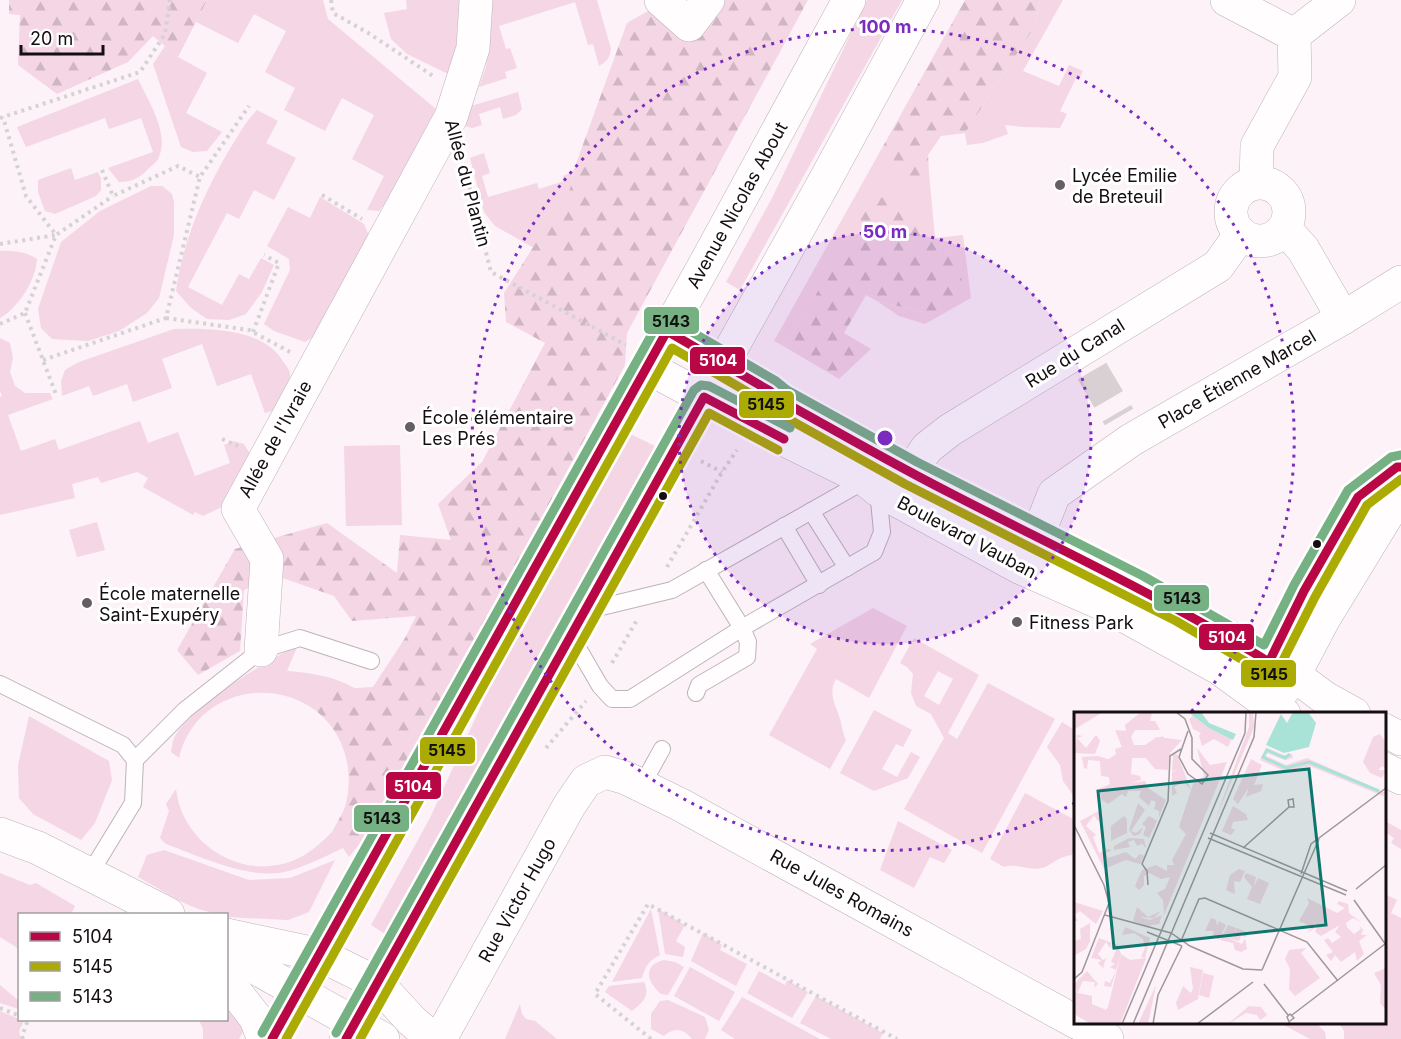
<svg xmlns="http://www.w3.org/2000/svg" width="1401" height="1039" viewBox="0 0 1401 1039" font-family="Inter,sans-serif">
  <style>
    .green { fill: #f4d6e4; fill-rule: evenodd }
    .forest { fill: url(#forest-firs) }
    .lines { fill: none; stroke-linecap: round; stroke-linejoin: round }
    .street-tunnel { stroke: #d9d0d4; stroke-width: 33; stroke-dasharray: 33 16; stroke-linecap: butt }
    .lane-casing { stroke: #bcb4b8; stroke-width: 18 }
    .street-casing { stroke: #bcb4b8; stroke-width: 34 }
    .secondary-casing { stroke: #bcb4b8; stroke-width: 34 }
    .path { stroke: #d5d2d3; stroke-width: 4; stroke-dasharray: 3 4.5; stroke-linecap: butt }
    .lane { stroke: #fffdfe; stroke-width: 16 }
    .street { stroke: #fffdfe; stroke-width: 33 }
    .secondary { stroke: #fffdfe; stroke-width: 33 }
    .bus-1-casing { stroke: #fff; stroke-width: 14 }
    .bus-2-casing { stroke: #fff; stroke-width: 14 }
    .bus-3-casing { stroke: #fff; stroke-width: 14 }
    .bus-1 { stroke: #b90745; stroke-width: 9 }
    .bus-2 { stroke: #acab03; stroke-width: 9 }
    .bus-3 { stroke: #76b184; stroke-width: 9 }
    .ring { fill: none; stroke: #7b2cbf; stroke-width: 3; stroke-dasharray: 3 6 }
    .poi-dot { fill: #655e62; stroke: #fff; stroke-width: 2 }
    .bus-dot { fill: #140e11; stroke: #fff; stroke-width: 2 }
    .labels { text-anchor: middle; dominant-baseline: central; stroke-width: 6; stroke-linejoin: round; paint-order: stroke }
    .poi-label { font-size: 18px; fill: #140e11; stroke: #fff; text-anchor: start }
    .street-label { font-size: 18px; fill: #140e11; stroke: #fff }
    .inset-river { fill: none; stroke: #a9e3d8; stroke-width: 3 }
    .inset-road { fill: none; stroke: #9f979b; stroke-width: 1.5 }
    .view { fill: #0f766e; fill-opacity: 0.15; stroke: #0f766e; stroke-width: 3 }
    .inset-edge { fill: none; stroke: #140e11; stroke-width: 3 }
    .centre { fill: #7b2cbf; stroke: #fff; stroke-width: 3 }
    .ring-label { font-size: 18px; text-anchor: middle; font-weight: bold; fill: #7b2cbf; stroke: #fff; stroke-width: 6; stroke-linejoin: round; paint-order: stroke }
    .line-badge { stroke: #fff; stroke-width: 2 }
    .badge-label { font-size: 16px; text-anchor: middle; font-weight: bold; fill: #fff }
    .pale-badge-label { font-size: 16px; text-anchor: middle; font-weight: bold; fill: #111 }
  </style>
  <defs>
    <pattern id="forest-firs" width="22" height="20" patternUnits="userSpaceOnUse" patternTransform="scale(1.5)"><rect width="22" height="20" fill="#f4d6e4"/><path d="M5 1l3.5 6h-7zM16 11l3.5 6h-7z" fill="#d0b6c3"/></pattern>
  </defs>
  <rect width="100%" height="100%" fill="#fcf2f7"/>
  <g class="green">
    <polygon points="207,0 323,0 328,19 436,109 408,175 379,211 367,210 384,176 352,159 374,115 342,98 325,131 284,110 295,88 265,72 286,31 254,14 238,43 196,22"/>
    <polygon points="406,0 469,0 461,67 446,73 407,54 391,39 384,13 407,9"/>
    <path d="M493 0H597L611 49C610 58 607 61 599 66L593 44 588 45 575 2 499 26 506 49 510 48 517 68 505 72 507 78 479 87 486 67Z"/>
    <polygon points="867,0 902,0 740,290 726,282 772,198"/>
    <polygon points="1040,0 1063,0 1023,71 1059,86 1069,65 1083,71 1080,77 1077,76 1060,111 1067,114 1060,128 1024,127 1005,125 1008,134 983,143 967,145 965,133 1035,26"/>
    <polygon points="165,46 178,57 207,73 186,113 222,132 207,151 193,152 181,147 153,64"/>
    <path d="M138 79C148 100 171 136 158 159 156 163 151 166 148 169 141 177 130 183 119 182L108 168 153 152 141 118 109 129 105 118 26 147 17 127Z"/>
    <polygon points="518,92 522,109 516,115 503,119 500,107 479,114 482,125 472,128 461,125 471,106"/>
    <path d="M257 110 278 121 266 143 296 158 274 200 254 190 239 219 227 213 188 287 222 305 239 274 249 279 261 258 274 265 262 292 246 314 229 320 207 319 191 308 176 291C183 241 203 195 228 152 237 138 245 122 257 110Z"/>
    <polygon points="882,148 905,182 929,173 935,238 963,235 971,298 925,324 899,316 877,301 932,314 957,252 950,250 876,194 785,347 774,341"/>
    <polygon points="484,153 490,173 482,176 488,197 537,183 539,189 564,181 563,176 573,172 570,189 534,248 495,226 484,212 470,158"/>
    <polygon points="71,168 75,180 98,172 101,178 101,190 96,196 55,214 45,211 38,192 38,180"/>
    <polygon points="151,186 162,186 172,194 174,202 174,235 159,298 147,313 119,331 88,341 52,339 41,328 38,309 61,242 100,211"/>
    <polygon points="320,197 364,224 369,236 321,332 305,342 274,331 264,324 290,270 289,259 267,246 288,207 310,218"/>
    <path d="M0 251C12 250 27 252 37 259 36 280 18 308 0 318Z"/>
    <path d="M174 329C209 328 265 328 284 363 287 367 290 370 290 375 290 387 281 399 276 410L265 413 251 374 217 386 202 344 162 359 172 388 133 402 127 384 93 396 89 386 62 396 61 381 65 370 79 362Z"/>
    <polygon points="0,338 10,343 13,358 10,372 15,386 25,393 50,393 53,399 8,415 21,451 55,439 59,450 140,421 148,443 178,432 195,476 230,463 224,445 234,441 244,444 253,459 224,506 203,516 195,512 193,515 143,487 148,478 137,472 101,483 98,477 72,484 75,498 0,515 0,397 2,396 0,391"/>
    <polygon points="624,431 655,446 388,936 371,925 430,818 517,627"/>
    <polygon points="400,445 402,525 346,526 344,446"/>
    <polygon points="97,522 105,550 77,557 69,530"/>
    <path d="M873 608 907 626 869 698 836 679C828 692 835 704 839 716 842 724 842 732 846 740L830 769 769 735 817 649 810 644Z"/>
    <path d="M914 638 979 675 948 733 957 739 988 683 1055 719 982 853 904 809 944 738 931 714 916 706 911 693 913 674 907 667 900 663ZM938 671 953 679 939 705 924 696Z"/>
    <path d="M298 645 287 671C312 673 334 676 356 689L326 691 315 710C266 674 193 696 179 758L171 752C172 748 172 742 174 738 190 707 266 661 298 645Z"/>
    <polygon points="874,710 912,730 903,747 896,744 882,769 897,777 911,752 920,757 908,778 874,791 840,773"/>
    <polygon points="29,716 109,761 112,780 95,823 81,840 33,814 19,798 18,765"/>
    <polygon points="1062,722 1075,730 1075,798 1063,781 1060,765 1047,747"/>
    <path d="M176 789C182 843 240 881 292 861 308 855 320 844 332 832L343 848C326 856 297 871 278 873 243 877 199 856 166 844L160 838 169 811 166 804Z"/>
    <path d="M1025 793 1075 820V849L1072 855C1056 857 1053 865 1042 868 1028 871 1018 863 1004 867L990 859Z"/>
    <polygon points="898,821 952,850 944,863 930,857 914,888 880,870"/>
    <polygon points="1385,821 1401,830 1401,849 1391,843 1394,838 1385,832"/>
    <path d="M164 850 249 880 290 878 335 860 309 912 288 920 227 917 226 914C194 914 166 892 138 877L147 855Z"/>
    <polygon points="0,873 30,885 36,883 75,906 71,914 20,914 19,949 0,937"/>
    <polygon points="1385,894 1397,900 1391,913 1401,918 1401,1039 1344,1039 1344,1031 1339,1023 1384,1022"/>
    <path d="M651 909 660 955C649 960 645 967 642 978L612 982Z"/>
    <polygon points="658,909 685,925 676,941 685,947 683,957 665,954"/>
    <polygon points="703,933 722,945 720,950 747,964 736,986 691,961"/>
    <path d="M664 960 675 962 684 967 668 995 661 994C647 982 642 965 664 960Z"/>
    <polygon points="690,967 735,992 719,1021 674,996"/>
    <polygon points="759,971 785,985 787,980 808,992 792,1018 747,993"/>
    <path d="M644 982C651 996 642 1003 632 1011L605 992 609 986Z"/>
    <polygon points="0,985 19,1001 19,1009 0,1003"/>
    <polygon points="227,990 245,1029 239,1039 203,1039 203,1029 199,1020 226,1020"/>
    <polygon points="816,996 883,1033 880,1039 831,1039 800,1023"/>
    <polygon points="742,997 820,1039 735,1039 721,1030"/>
    <path d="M668 1000 705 1017 709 1030 705 1039H692C684 1028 673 1027 664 1036L651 1029V1014L660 1001Z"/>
    <polygon points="520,1004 522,1014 526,1019 535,1021 557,1039 505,1039"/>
    <polygon points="0,1011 24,1021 19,1031 21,1039 0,1039"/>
    <polygon points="1280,1023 1316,1023 1325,1032 1326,1039 1310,1039"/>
  </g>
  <g class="forest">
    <polygon points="9,0 207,0 178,57 153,36 128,62 57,94 18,65 20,15 9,14"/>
    <path d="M667 0H808L627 333 625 365 370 831 349 857 332 832C336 824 342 815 345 807 355 772 345 733 315 710L326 690 373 687 405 638 416 616 352 621 334 596 277 576 244 590 240 651 198 675 177 650 235 549 327 523 397 573 400 535 451 540 438 504 482 462 545 343 506 322 504 293 570 189 573 172 627 23Z"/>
    <polygon points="965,0 1040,0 1035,26 965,133 941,136 928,155 929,173 905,183 882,148"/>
    <polygon points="876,193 950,250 957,252 964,295 932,314 877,301 866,295 844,333 871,349 839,379 785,347"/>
  </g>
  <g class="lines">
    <polyline class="street-tunnel" points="1092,371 1119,417"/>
    <g class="lane-casing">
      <g id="lane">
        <polyline points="811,511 847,568"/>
        <polyline points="784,526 819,585"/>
        <polyline points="585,611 672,590 866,480"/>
        <polyline points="571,636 600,686 612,699 630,699 742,628 706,570"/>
        <polyline points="0,684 123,745 135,760 133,803 89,875"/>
        <polyline points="696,693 699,685 747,657 748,642 742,628 874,552 882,532 878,490"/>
        <polyline points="135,760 185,710 261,650 300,638 371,661"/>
        <polyline points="642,785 662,749"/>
      </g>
    </g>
    <g class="street-casing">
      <g id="street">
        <polyline points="661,0 689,25 708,0"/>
        <polyline points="1227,0 1294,35 1339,0"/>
        <polyline points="1256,182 1257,146 1295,77 1294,35"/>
        <circle cx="1260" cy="212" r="29"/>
        <polyline points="1285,229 1303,249 1343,318"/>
        <polyline points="910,473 927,448 950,430 1218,266 1240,235"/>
        <polyline points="1038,535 1054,494 1131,440 1343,318 1401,282"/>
        <polyline points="261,650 267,559 238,509 451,117 473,48 476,0"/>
        <polyline points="1278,697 1294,675 1323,620 1401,492"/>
        <polyline points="1271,706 1269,662 1304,591 1358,497 1397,467 1401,467"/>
        <polyline points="0,834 38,848 168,914"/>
        <polyline points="226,935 320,955 377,983 412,1021 433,1039"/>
        <polyline points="226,961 247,963 383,1039"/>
        <polyline points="226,980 255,1017 264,1039"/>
        <polyline points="1077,1022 1107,1039"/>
        <polyline points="440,1039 569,806 586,781 605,772 626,778 681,805 1076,1022"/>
      </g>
    </g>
    <g class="secondary-casing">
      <g id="secondary">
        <polyline points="667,331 770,391 780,400 910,473 1038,535 1234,639 1294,675 1325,698 1354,714"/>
        <polyline points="647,367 753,424 866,480 878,490 1021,568 1105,605 1219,668 1271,706 1284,714"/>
        <polyline points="1384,730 1401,739"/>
        <polyline points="1384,769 1401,778"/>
        <polyline points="272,1039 704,266 849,0"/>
        <polyline points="346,1039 822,186 923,0"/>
      </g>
    </g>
    <g class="path">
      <polyline points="331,0 333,13 370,34 433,76"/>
      <polyline points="0,118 140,72 165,34 170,0"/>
      <polyline points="462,158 491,272 626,345"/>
      <polyline points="102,170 113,196 178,166 200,177"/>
      <polyline points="322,195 362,219"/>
      <polyline points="0,244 56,235 26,196 3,117"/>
      <polyline points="25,313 57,397"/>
      <polyline points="166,318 249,330 290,352"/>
      <polyline points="0,324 25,313 56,235 113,196"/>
      <polyline points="253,332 279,263 264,255"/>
      <polyline points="43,360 166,318 200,177 249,106"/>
      <polyline points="222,439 238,446"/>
      <polyline points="701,461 722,472"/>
      <polyline points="667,567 722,472 737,450"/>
      <polyline points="612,663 637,620"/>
      <polyline points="546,748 586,701"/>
      <polyline points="0,1008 20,1016"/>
      <polyline points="23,1039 22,1036 28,1020"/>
      <polyline points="651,1039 595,994 648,904 897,1039"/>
    </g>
    <use href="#lane" class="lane"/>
    <use href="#street" class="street"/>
    <use href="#secondary" class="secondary"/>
    <g class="bus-1-casing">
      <g id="bus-1">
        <path d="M272 1039 667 331 770 391 780 400C838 432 896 466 956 496 1061 550 1168 600 1269 662L1304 591 1358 497 1397 467H1401"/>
        <polyline points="346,1039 704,397 784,439"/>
      </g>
    </g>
    <g class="bus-2-casing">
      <g id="bus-2">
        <polyline points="286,1039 672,348 763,401 774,411 905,484 1176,621 1267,674 1274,673 1279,668 1315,597 1367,505 1401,479"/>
        <polyline points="360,1039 709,413 778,450"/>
      </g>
    </g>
    <g class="bus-3-casing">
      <g id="bus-3">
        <polyline points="262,1033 657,325 662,320 673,321 776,381 787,390 917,462 1143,576 1264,645 1294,585 1348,490 1391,457 1401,455"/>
        <polyline points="336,1033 694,390 701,385 709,386 790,428"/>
      </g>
    </g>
    <use href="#bus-1" class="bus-1"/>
    <use href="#bus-2" class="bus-2"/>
    <use href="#bus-3" class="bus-3"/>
  </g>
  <circle cx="885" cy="438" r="206" fill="#7b2cbf" fill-opacity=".12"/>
  <g class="ring">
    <circle cx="885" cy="438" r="206"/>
    <path d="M1075 803A411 411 0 1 1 1190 713"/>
  </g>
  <g class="poi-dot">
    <circle cx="1060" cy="185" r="6"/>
    <circle cx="410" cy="427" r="6"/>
    <circle cx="87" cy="603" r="6"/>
    <circle cx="1017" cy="622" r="6"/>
  </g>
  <g class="bus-dot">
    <circle cx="663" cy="496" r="5"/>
    <circle cx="1317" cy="544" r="5"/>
  </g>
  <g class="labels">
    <g class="poi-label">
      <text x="1072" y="175">Lycée Emilie<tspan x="1072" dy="21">de Breteuil</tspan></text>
      <text x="422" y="417">École élémentaire<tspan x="422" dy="21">Les Prés</tspan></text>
      <text x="99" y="593">École maternelle<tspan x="99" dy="21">Saint-Exupéry</tspan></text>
      <text x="1029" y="622">Fitness Park</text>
    </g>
    <g class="street-label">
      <text transform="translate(468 183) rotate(75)">Allée du Plantin</text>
      <text transform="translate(737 205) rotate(-61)">Avenue Nicolas About</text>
      <text transform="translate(1075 353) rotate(-32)">Rue du Canal</text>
      <text transform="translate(1237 379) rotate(-30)">Place Étienne Marcel</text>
      <text transform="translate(275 439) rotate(-61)">Allée de l'Ivraie</text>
      <text transform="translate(967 537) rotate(28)">Boulevard Vauban</text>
      <text transform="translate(842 893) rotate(29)">Rue Jules Romains</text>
      <text transform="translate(517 900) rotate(-61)">Rue Victor Hugo</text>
    </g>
  </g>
  <g transform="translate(1074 712)">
    <rect width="312" height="312" fill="#fcf2f7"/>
    <path d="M175 0H179L180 15 140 111 175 15ZM3 23 9 24 3 26 12 36 22 23 26 29 21 42 1 41ZM192 36 210 43 218 42 219 46 211 48 193 41 192 44 212 53 233 46 312 81 309 84 236 54 213 60 186 48ZM103 42 117 78 110 70 100 75 103 81 98 84V60L102 58 98 59 99 43ZM24 44 34 47 35 65 27 64 26 49 14 48 13 57 10 56 8 45ZM182 50 188 53 180 73 189 72 187 79 172 85ZM71 69 74 76 92 88 85 105V99L80 97 82 90 77 88 75 94 65 85 67 79H54L57 71ZM64 91 71 98 57 119 62 121 69 115 66 122 60 124 55 118ZM25 99 29 107 24 109 20 103 12 114 22 123 19 125 25 141 30 139V130L32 137 38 138 32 141 34 146 52 140 61 147 66 142 70 144 66 152 52 148 30 157 6 109ZM50 104 53 107V121L37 129V114ZM75 104 83 109 75 126 69 123 72 115 68 112ZM55 126 70 127 72 136 68 132 63 134 60 128 54 130 56 135 40 138V134ZM165 157 171 159 166 170 160 169 161 182 152 178 156 163ZM172 161 182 165 180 175 184 166 195 171 186 192 173 187 178 175 170 165ZM233 186 263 201 271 196 263 192 265 189 274 192 275 201 287 210 279 206 272 211 273 215 280 222 287 217 285 213 289 218 287 223H293L285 229 290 242 283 249 281 240 267 250 261 243 257 249 252 243 259 240 250 228 254 226 258 231 267 225 261 220 266 213 247 224 241 220 243 215 240 210V217L232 221 239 215 225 209 235 191ZM63 195 74 205 87 199 80 206 65 205 76 208 88 203 85 212 73 214 59 209ZM137 206 142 208 143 214 145 209 152 213 145 228 139 224 140 219H131ZM154 213 162 216 160 221 163 216 174 221 172 225 166 223 161 224H167L165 229 154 226 168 232 171 226 173 237 167 240 161 238 159 231 146 228ZM51 215 76 226 71 246 67 245 71 236 69 227 60 221 48 223ZM25 226 38 231 36 236 32 230 24 242 29 248 32 246 29 256 24 251 28 248 17 246ZM39 231 44 233 47 242 37 275 30 274 31 269 36 271 42 258 36 255 41 252 37 250 42 238 37 236ZM232 236 227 241 246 266 221 284 215 277 216 257 211 247 215 238ZM312 256V298L306 291 307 273 300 261ZM13 259 24 272 20 276 21 270 9 269 3 282 0 272ZM129 261 140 264 135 286 125 283ZM82 273 74 312H64ZM175 294 187 295 193 303 186 308 183 303 172 301 154 312Z" fill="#f4d6e4"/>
    <path d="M67 0H78L76 9H81L86 18H61L57 25 60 33H71L83 25 108 28 96 41 94 58 81 57 72 46H58L57 62 66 64 67 68 57 71 52 85 48 82 34 92 28 88 25 77 36 72 32 49 42 42 41 37 48 35 41 18 52 19 51 13ZM119 4 135 16 158 26 154 35 140 27 128 34 125 24 127 21 119 17 115 7ZM123 36 136 53 153 50 90 203 89 188 83 181 91 177 96 165 87 167 75 161 70 164V173L65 178 61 174 68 158 82 153 93 159V153H100L98 148 112 122 105 115 119 72 130 64ZM177 47 182 50 181 66 164 92 159 87ZM159 94 172 102 174 108 159 110 157 116 161 118 157 123 148 119ZM0 190 29 199 22 212 6 199 0 203 4 209H0ZM16 211V229L12 237 1 243 0 229 7 227 6 217ZM47 242 56 248 72 246 46 312H17L0 302V280L18 284V292L32 298 34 295ZM116 255 129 258 124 287 104 298 102 291 109 274 117 281 119 277Z" fill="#f4d6e4"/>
    <path d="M0 0H29L1 17ZM306 22 312 31V56L308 54 304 58H312L308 66 296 61 289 50 299 25ZM89 24 92 33 83 45 79 43 81 27Z" fill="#f4d6e4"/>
    <path d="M114 0H127L135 11 162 22 159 28 135 16ZM219 0H234L242 11 235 35 210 41 192 33 207 2 213 11Z" fill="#a9e3d8"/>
    <path class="inset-river" d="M216 42 211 46 193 38 189 45 212 56 235 50 305 79"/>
    <path class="inset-road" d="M102 0 111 7 118 26V47L134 63 128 72 114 62 105 45 114 19M0 113 30 173 35 191 8 260 0 267M136 121 273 179M134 126 272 183M169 136 215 95H220L219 87 214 88 215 95M227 162 237 132 312 76M74 173 73 159 68 152 94 89 96 44 107 37M282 177 312 153M280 188 312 233M31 203 97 221 116 234 169 257 188 258M73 220 108 234M107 229 125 187 131 186 233 230 264 269M188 258 245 127M190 272 214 303M218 303 311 232M48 312 171 21 172 0M59 312 180 25 182 0M79 312 84 283 108 234M123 312 179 270M216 312 213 305 216 302 220 306 216 309"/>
    <path class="view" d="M235 57 252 213 40 236 24 79Z"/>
    <rect width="312" height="312" class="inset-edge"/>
  </g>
  <circle cx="885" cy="438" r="9" class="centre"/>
  <g class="ring-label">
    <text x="885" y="33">100 m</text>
    <text x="885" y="238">50 m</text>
  </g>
  <g class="line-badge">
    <rect x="643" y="306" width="57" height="29" rx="6" fill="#76b184"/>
    <rect x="689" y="346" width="57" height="29" rx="6" fill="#b90745"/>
    <rect x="738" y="390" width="57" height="29" rx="6" fill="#acab03"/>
    <rect x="1153" y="584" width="57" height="28" rx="6" fill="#76b184"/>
    <rect x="1198" y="623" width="57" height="28" rx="6" fill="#b90745"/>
    <rect x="1240" y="659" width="57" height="29" rx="6" fill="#acab03"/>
    <rect x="419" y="736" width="57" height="29" rx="6" fill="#acab03"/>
    <rect x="385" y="771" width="57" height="29" rx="6" fill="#b90745"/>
    <rect x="353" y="804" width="57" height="29" rx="6" fill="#76b184"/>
  </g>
  <g class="badge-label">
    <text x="718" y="366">5104</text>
    <text x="1227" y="643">5104</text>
    <text x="413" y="792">5104</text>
  </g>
  <g class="pale-badge-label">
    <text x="671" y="327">5143</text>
    <text x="766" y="410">5145</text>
    <text x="1182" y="604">5143</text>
    <text x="1269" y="680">5145</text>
    <text x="447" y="756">5145</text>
    <text x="382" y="824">5143</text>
  </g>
  <rect x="18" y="913" width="210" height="108" fill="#ffffff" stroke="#a19fa0" stroke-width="1.5"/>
  <rect x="30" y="932" width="30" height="9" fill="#b90745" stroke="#a19fa0" stroke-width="1.5"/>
  <text x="72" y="943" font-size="18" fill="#140e11">5104</text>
  <rect x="30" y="962" width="30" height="9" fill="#acab03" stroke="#a19fa0" stroke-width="1.5"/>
  <text x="72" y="973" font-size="18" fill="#140e11">5145</text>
  <rect x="30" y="992" width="30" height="9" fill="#76b184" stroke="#a19fa0" stroke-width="1.5"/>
  <text x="72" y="1003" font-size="18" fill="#140e11">5143</text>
  <path d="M21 45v9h82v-9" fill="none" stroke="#140e11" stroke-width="3"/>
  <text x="30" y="45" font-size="18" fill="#140e11" stroke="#ffffff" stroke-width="4.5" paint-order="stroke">20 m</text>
</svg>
